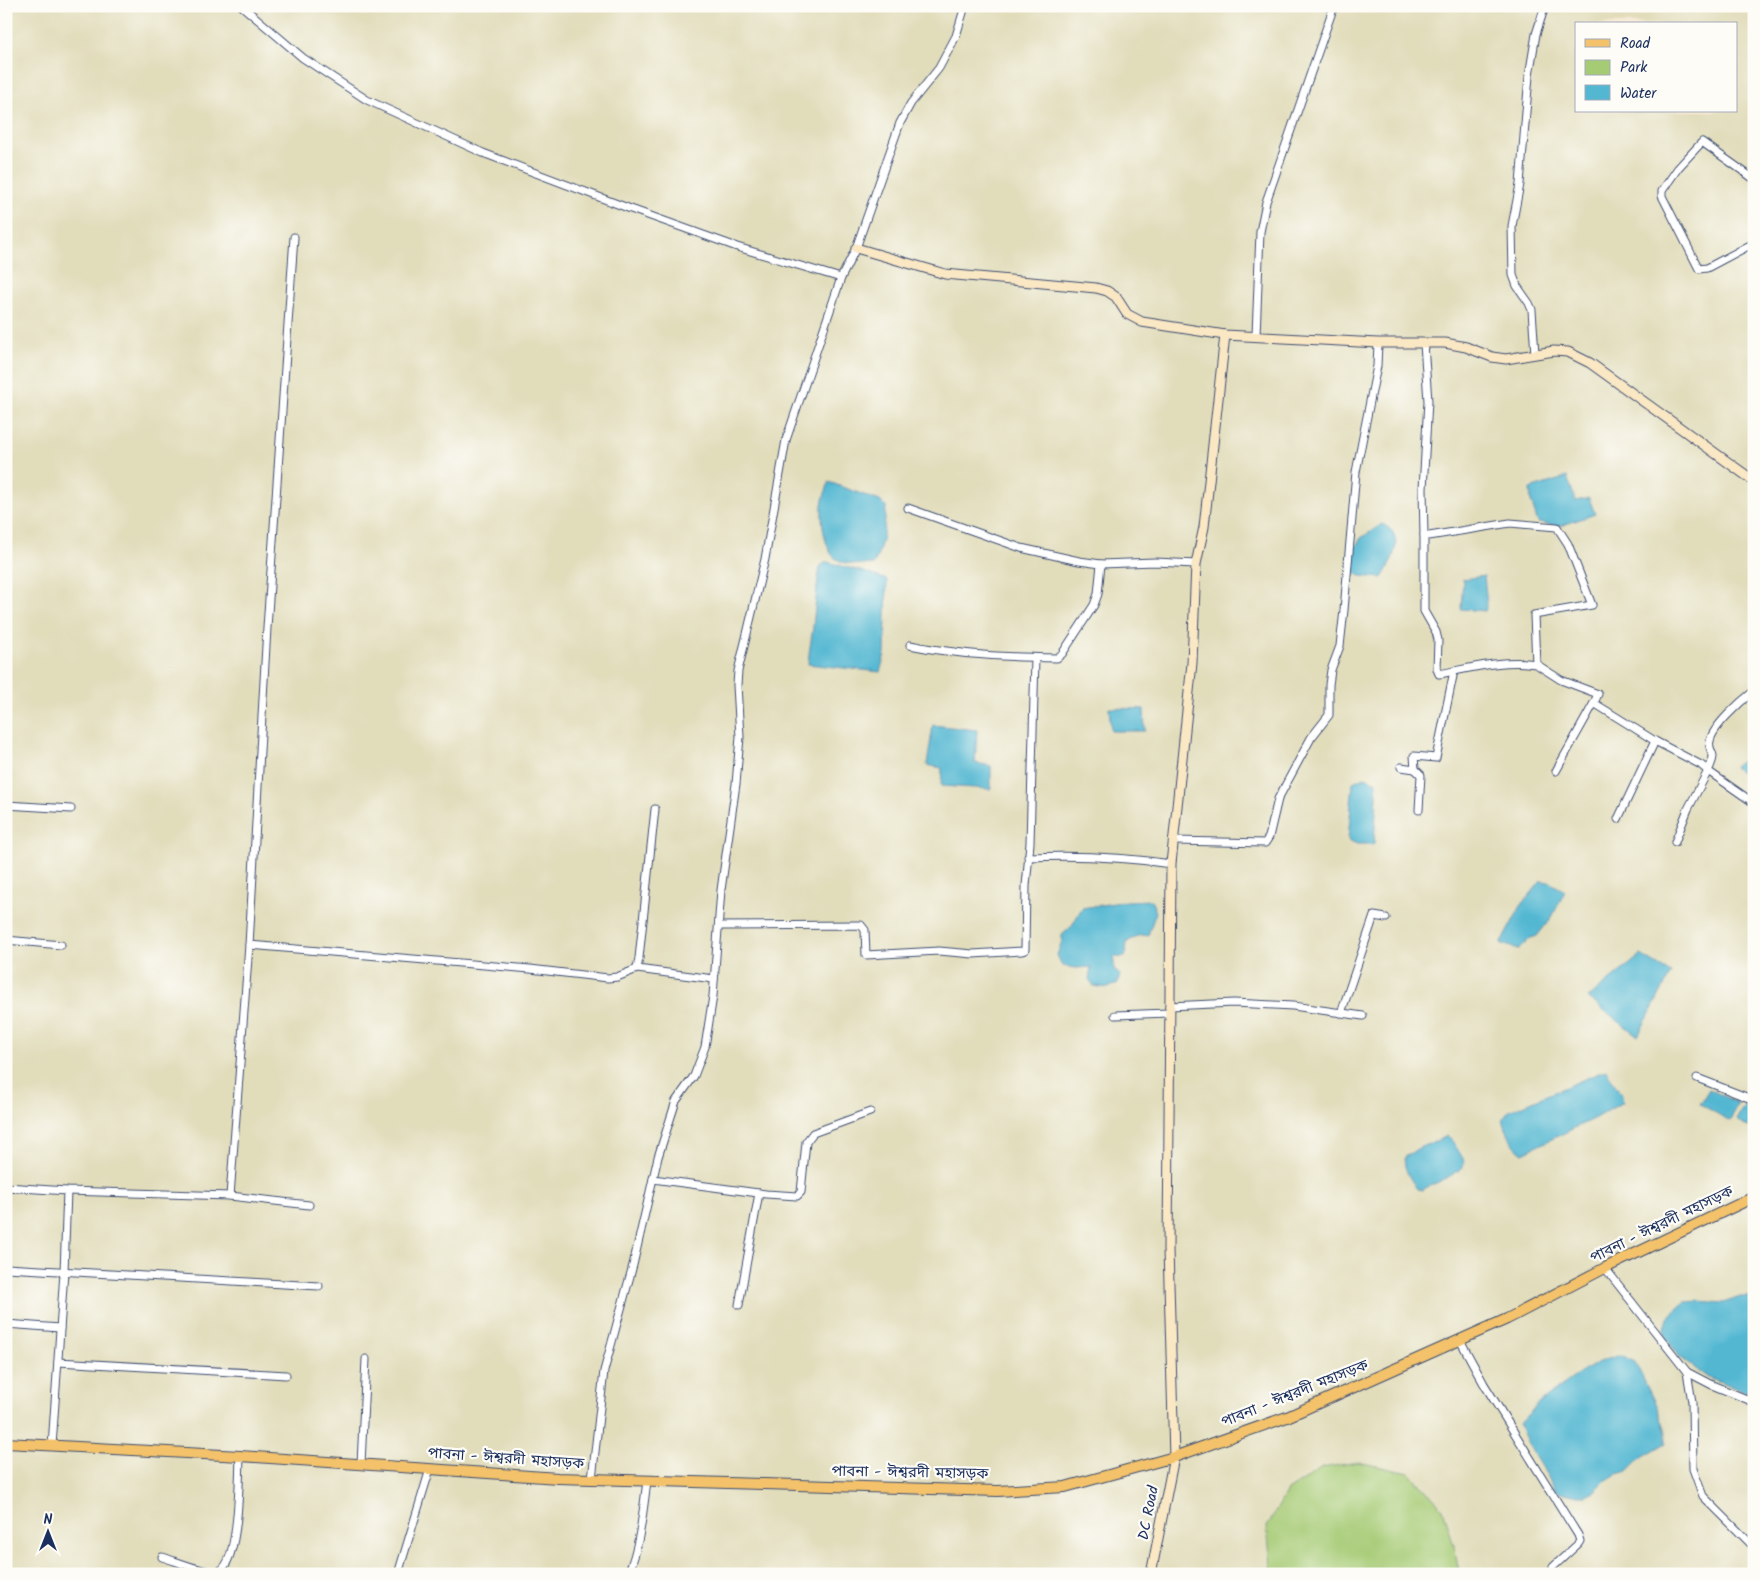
<svg xmlns="http://www.w3.org/2000/svg" width="1760" height="1580" viewBox="0 0 1760 1580" font-family="Kalam,'Noto Sans Bengali',sans-serif">
  <style>
    .built { fill: #e1dcba; fill-rule: evenodd }
    .green { fill: #a6cb75; stroke: #607d6a }
    .water { fill: #53b7d2; stroke: #377398 }
    .lines { fill: none; stroke-linecap: round; stroke-linejoin: round }
    .street-casing { stroke: #3c4b70; stroke-width: 9 }
    .secondary-casing { stroke: #3c4b70; stroke-width: 11 }
    .primary-casing { stroke: #3c4b70; stroke-width: 12 }
    .street { stroke: #fff; stroke-width: 7 }
    .secondary { stroke: #fae7c3; stroke-width: 9 }
    .primary { stroke: #f3c26a; stroke-width: 10 }
    .labels { text-anchor: middle; dominant-baseline: central; stroke-width: 4.5; stroke-linejoin: round; paint-order: stroke }
    .street-label { font-size: 15px; fill: #1b2f5e; stroke: #fdfcf7 }
  </style>
  <rect width="100%" height="100%" fill="#fdfcf7"/>
  <filter id="ink" filterUnits="userSpaceOnUse"><feTurbulence type="fractalNoise" baseFrequency=".02" numOctaves="2"/><feDisplacementMap in="SourceGraphic" scale="10" xChannelSelector="R" yChannelSelector="G"/><feConvolveMatrix kernelMatrix="1 2 1 2 8 2 1 2 1" color-interpolation-filters="sRGB"/></filter>
  <filter id="wash" filterUnits="userSpaceOnUse"><feTurbulence type="fractalNoise" baseFrequency=".0096" numOctaves="4" result="noise"/><feDisplacementMap in="SourceGraphic" scale="20" xChannelSelector="R" yChannelSelector="G"/><feGaussianBlur stdDeviation="1.12" result="paint"/><feColorMatrix in="noise" values="0 0 0 0 0 0 0 0 0 0 0 0 0 0 0 0 0 1.4 0 .05"/><feComposite in="paint" operator="in"/></filter>
  <g filter="url(#wash)">
    <rect width="100%" height="100%" fill="#f8ead7"/>
    <path class="built" d="M6 6H1754V1574H6ZM1576 24H1736V111H1576Z"/>
    <polygon class="green" points="1358,1462 1409,1473 1443,1508 1455,1550 1459,1574 1272,1574 1267,1527 1287,1491 1322,1468"/>
    <g class="water">
      <polygon points="1567,477 1576,501 1589,498 1595,514 1560,526 1538,523 1531,501 1530,489"/>
      <path d="M829 482 880 501 886 507C885 526 882 548 874 564 863 565 844 565 835 558 824 549 821 518 822 505 823 497 827 489 829 482Z"/>
      <path d="M1382 524C1407 535 1392 561 1382 578L1361 576 1350 571 1351 553 1361 538Z"/>
      <path d="M827 562 864 572 887 580 885 654 880 672 808 664C809 648 813 633 814 617 816 600 817 583 820 566Z"/>
      <polygon points="1484,576 1487,605 1485,611 1461,609 1463,579"/>
      <polygon points="1109,708 1144,709 1145,731 1111,731"/>
      <polygon points="933,725 977,730 975,763 991,766 991,789 941,786 942,768 927,765"/>
      <polygon points="1750,755 1754,759 1754,773 1748,778 1734,767"/>
      <polygon points="1365,777 1376,782 1377,796 1374,844 1357,844 1348,840 1353,782"/>
      <polygon points="1541,881 1549,882 1565,891 1552,917 1537,936 1531,938 1518,950 1501,943 1521,906"/>
      <polygon points="1151,900 1156,912 1148,935 1137,936 1127,942 1125,957 1114,957 1114,969 1120,975 1118,983 1108,988 1094,986 1089,979 1091,967 1076,968 1062,966 1057,955 1062,941 1062,935 1071,927 1082,908 1127,901"/>
      <polygon points="1641,955 1671,973 1638,1036 1588,998"/>
      <path d="M1606 1070 1622 1096 1623 1102 1595 1118 1523 1153C1512 1146 1506 1131 1503 1119L1509 1111Z"/>
      <polygon points="1709,1089 1738,1103 1730,1121 1700,1104"/>
      <polygon points="1746,1102 1754,1106 1754,1130 1736,1120"/>
      <path d="M1448 1136 1452 1140 1465 1162C1461 1174 1434 1183 1422 1190L1417 1189C1411 1180 1402 1167 1405 1157L1417 1149Z"/>
      <polygon points="1740,1297 1754,1297 1754,1396 1704,1375 1680,1357 1665,1337 1665,1328 1668,1317 1685,1302 1699,1301 1724,1303"/>
      <path d="M1621 1355 1635 1362 1657 1407 1666 1432V1443L1642 1457 1628 1471 1615 1475 1605 1481 1596 1490 1586 1495H1574L1561 1492 1555 1489 1529 1446 1519 1424C1535 1404 1576 1374 1599 1362 1606 1359 1614 1357 1621 1355Z"/>
    </g>
  </g>
  <g filter="url(#ink)">
    <g class="lines">
      <g class="street-casing">
        <g id="street">
          <polyline points="242,6 303,58 367,100 483,153 628,208 737,247 841,278 856,248 900,123 911,103 939,68 956,36 965,6"/>
          <polyline points="1754,179 1702,142 1678,168 1662,191 1662,196 1699,269 1707,268 1754,243"/>
          <polyline points="1256,336 1260,232 1266,202 1334,6"/>
          <polyline points="1424,344 1428,401 1423,489 1424,535 1429,536 1510,523 1557,527 1568,544 1592,605 1534,615 1536,664 1561,680 1598,694 1594,703"/>
          <polyline points="1535,354 1532,310 1529,303 1517,286 1513,275 1512,226 1520,184 1529,76 1536,34 1545,6"/>
          <polyline points="908,508 1021,548 1079,561 1101,564 1155,562 1196,564"/>
          <path d="M1424 535V611L1436 632 1438 640 1437 669 1439 674C1471 668 1504 659 1536 664"/>
          <path d="M910 645C958 655 1007 657 1057 658L1062 654 1094 605 1098 594 1101 564"/>
          <path d="M1754 691C1741 701 1713 726 1710 741 1708 747 1712 751 1713 756 1713 761 1710 767 1708 771L1754 803"/>
          <polyline points="1401,767 1415,769 1414,756 1436,758 1454,671"/>
          <polyline points="1415,769 1421,775 1419,810"/>
          <polyline points="1556,771 1594,703 1655,741"/>
          <polyline points="6,805 71,809"/>
          <polyline points="1618,819 1655,741 1701,765 1708,771 1688,809 1675,842"/>
          <polyline points="1175,841 1265,843 1269,837 1278,799 1311,738 1329,715 1329,685 1331,670 1340,646 1344,610 1356,472 1377,366 1378,343"/>
          <path d="M1028 857C1076 855 1124 857 1171 864"/>
          <polyline points="719,926 861,925 865,930 866,955 939,951 973,954 1022,951 1025,950 1026,886 1030,843 1035,658"/>
          <polyline points="6,940 61,945"/>
          <polyline points="249,945 530,969 608,978 617,977 637,969 639,958 655,809"/>
          <polyline points="637,969 714,979"/>
          <polyline points="1169,1006 1234,1003 1293,1006 1363,1016"/>
          <polyline points="1341,1013 1374,916 1386,918"/>
          <polyline points="1115,1015 1169,1013"/>
          <polyline points="1697,1078 1754,1100"/>
          <polyline points="653,1179 766,1194 797,1196 801,1192 806,1142 813,1133 870,1112"/>
          <polyline points="6,1187 67,1191 230,1196 309,1205"/>
          <polyline points="230,1196 249,945 267,628 294,237"/>
          <polyline points="6,1268 319,1286"/>
          <polyline points="1605,1268 1687,1372 1692,1402 1693,1469 1703,1496 1754,1547"/>
          <polyline points="739,1305 759,1193"/>
          <polyline points="6,1324 60,1328"/>
          <polyline points="1460,1340 1484,1384 1578,1535 1580,1541 1578,1544 1553,1567"/>
          <polyline points="58,1362 286,1375"/>
          <polyline points="1687,1372 1712,1385 1754,1402"/>
          <polyline points="52,1446 64,1272 67,1191"/>
          <polyline points="361,1464 366,1359"/>
          <polyline points="592,1479 604,1371 633,1265 658,1157 676,1101 694,1076 705,1047 713,996 721,890 736,784 740,737 737,685 738,671 765,559 786,440 841,278"/>
          <path d="M162 1557C173 1560 207 1574 217 1572 240 1567 239 1476 240 1456"/>
          <polyline points="398,1574 430,1469"/>
          <path d="M628 1574C640 1546 643 1511 647 1481"/>
        </g>
      </g>
      <g class="secondary-casing">
        <g id="secondary">
          <polyline points="856,248 945,274 1096,288 1107,291 1116,297 1127,314 1142,322 1225,335 1378,343 1445,343 1466,347 1492,357 1506,359 1554,351 1568,352 1590,363 1754,481"/>
          <polyline points="1151,1574 1174,1457 1168,1249 1171,864 1192,663 1196,564 1204,527 1225,335"/>
        </g>
      </g>
      <g class="primary-casing">
        <polyline id="primary" points="6,1443 240,1456 558,1478 998,1491 1065,1487 1174,1457 1287,1417 1507,1319 1605,1268 1754,1197"/>
      </g>
      <use href="#street" class="street"/>
      <use href="#secondary" class="secondary"/>
      <use href="#primary" class="primary"/>
    </g>
  </g>
  <g class="labels">
    <g class="street-label">
      <text transform="translate(1662 1225) rotate(-26)">পাবনা - ঈশ্বরদী মহাসড়ক</text>
      <text transform="translate(1295 1394) rotate(-22)">পাবনা - ঈশ্বরদী মহাসড়ক</text>
      <text transform="translate(506 1459) rotate(4)">পাবনা - ঈশ্বরদী মহাসড়ক</text>
      <text transform="translate(910 1473) rotate(1)">পাবনা - ঈশ্বরদী মহাসড়ক</text>
      <text transform="translate(1149 1513) rotate(-79)">DC Road</text>
    </g>
  </g>
  <rect width="1760" height="1580" fill="none" stroke="#fdfcf7" stroke-width="25"/>
  <rect x="1575" y="22" width="162" height="90" fill="#fdfcf7" stroke="#a3aaba"/>
  <rect x="1585" y="39" width="25" height="8" fill="#f3c26a" stroke="#a3aaba"/>
  <text x="1620" y="48" font-size="15" fill="#1b2f5e">Road</text>
  <rect x="1585" y="60" width="25" height="15" fill="#a6cb75" stroke="#a3aaba"/>
  <text x="1620" y="72" font-size="15" fill="#1b2f5e">Park</text>
  <rect x="1585" y="85" width="25" height="15" fill="#53b7d2" stroke="#a3aaba"/>
  <text x="1620" y="98" font-size="15" fill="#1b2f5e">Water</text>
  <g transform="translate(48 1532)" stroke="#fdfcf7" stroke-width="4" paint-order="stroke">
  <path d="M0-4L9 19L0 12L-9 19Z" fill="#1b2f5e"/>
  <text y="-8" font-size="14" font-weight="bold" text-anchor="middle" fill="#1b2f5e">N</text>
  </g>
</svg>
